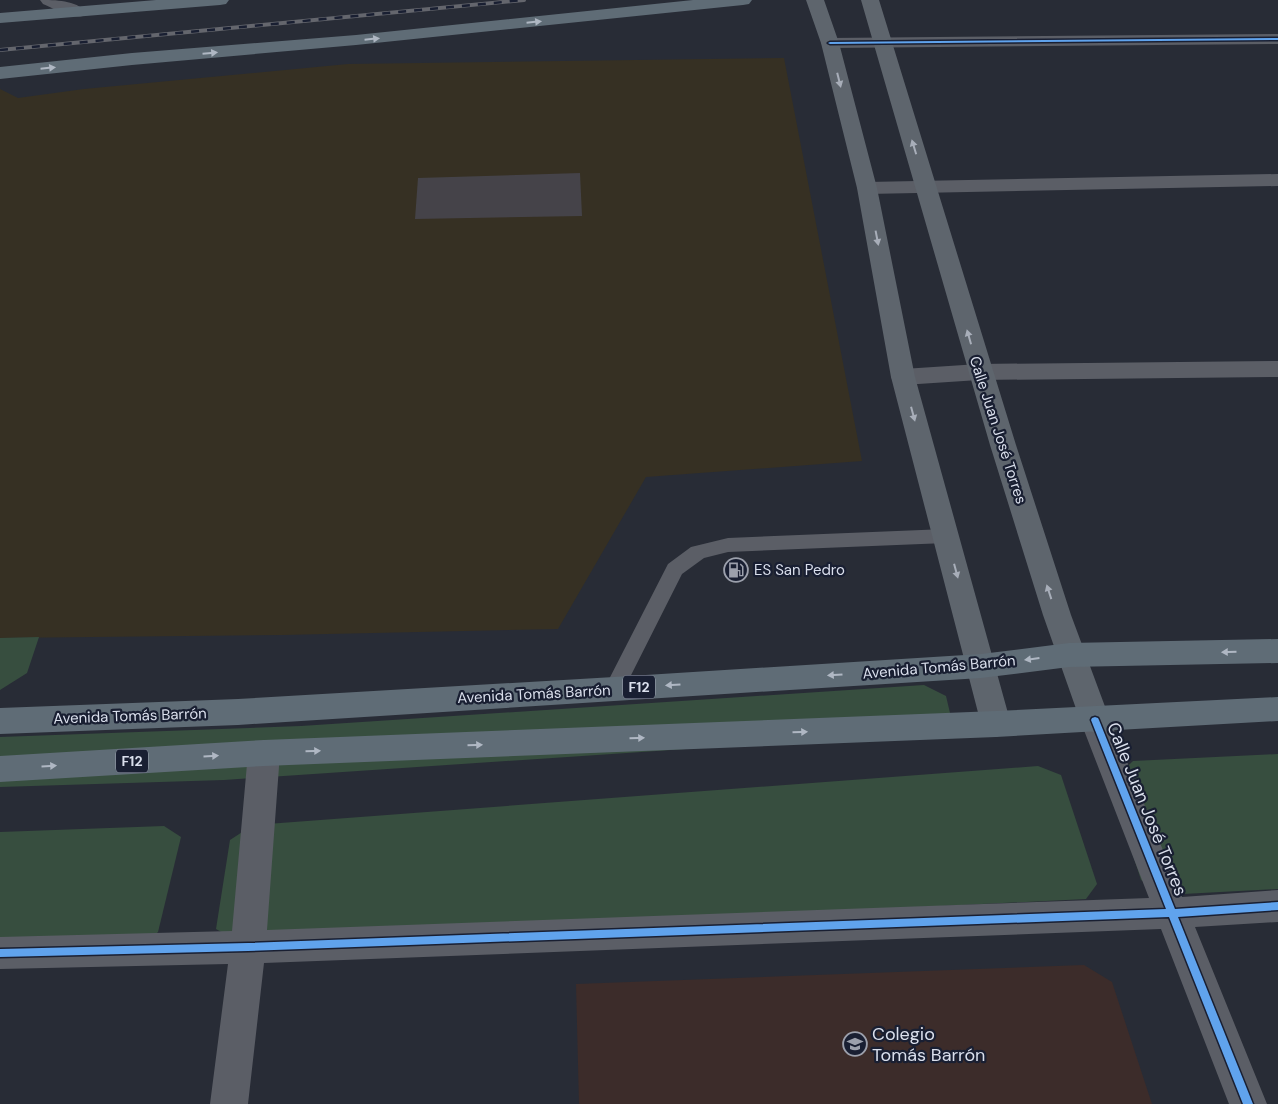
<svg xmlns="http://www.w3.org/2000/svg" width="1278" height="1104" viewBox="0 0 1278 1104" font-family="'DM Sans',sans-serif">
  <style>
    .industrial { fill: #363023 }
    .education { fill: #3c2c2a }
    .green { fill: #374e3f }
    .building { fill: #454349 }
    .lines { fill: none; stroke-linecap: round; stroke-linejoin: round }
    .lane { fill: #5b5e66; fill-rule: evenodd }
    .street { fill: #5b5e66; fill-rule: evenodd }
    .secondary { fill: #5e656d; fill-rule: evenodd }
    .primary { fill: #5f6c76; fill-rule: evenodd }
    .rail-casing { stroke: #64666d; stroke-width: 4 }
    .rail { stroke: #191f32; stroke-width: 2.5; stroke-dasharray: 8; stroke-linecap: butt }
    .cycleway-casing { stroke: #191f32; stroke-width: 3 }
    .cycleway { fill: #60a3ed; fill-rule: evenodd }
    .oneway { fill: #afb7c3 }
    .oneway2 { fill: #a8aeb9 }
    .labels { text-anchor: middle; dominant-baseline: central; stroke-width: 4.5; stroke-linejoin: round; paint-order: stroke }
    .shield { fill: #191f32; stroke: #a0a5b4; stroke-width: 1 }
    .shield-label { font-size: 14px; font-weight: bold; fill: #dadfec }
    .street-label { font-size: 15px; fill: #dadfec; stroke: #191f32 }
    .poi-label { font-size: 15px; fill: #dadfec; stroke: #191f32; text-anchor: start }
    .near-street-label { font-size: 18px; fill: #dadfec; stroke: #191f32 }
    .near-poi-label { font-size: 18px; fill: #dadfec; stroke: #191f32; text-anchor: start }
  </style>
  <rect width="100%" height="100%" fill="#282c36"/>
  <polygon class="industrial" points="784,58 862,461 646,477 558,629 282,635 0,638 0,89 18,98 84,89 348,64"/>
  <polygon class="education" points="1084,965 1112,982 1152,1104 579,1104 576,984"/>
  <g class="green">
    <polygon points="39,637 27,673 0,690 0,638"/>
    <polygon points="924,685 946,696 950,713 937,732 224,780 0,787 0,737 301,726"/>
    <polygon points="1278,754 1278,889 1164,895 1141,880 1110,783 1133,761"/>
    <polygon points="1038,766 1061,775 1097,884 1086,899 236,940 216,929 230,840 253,825"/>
    <polygon points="164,826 181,837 158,932 142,947 0,953 0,832"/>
  </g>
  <polygon class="building" points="580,173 582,216 415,219 418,178"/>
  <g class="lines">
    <polygon class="lane" points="946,529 953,531 955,536 953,541 946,543 728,552 704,558 682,574 621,695 614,697 607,695 604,689 668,564 691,547 728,538"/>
    <g class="street">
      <path d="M40 0C55 0 76 0 86 12L83 16C70 19 55 9 43 4Z"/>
      <polygon points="1278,34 1278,44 830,48 824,47 821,43 824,39 830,38"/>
      <polygon points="1278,174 1278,186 867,194 860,192 857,188 860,184 867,182"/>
      <polygon points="1278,361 1278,377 979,380 903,385 894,383 891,377 894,371 903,369 979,364"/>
      <polygon points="1095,707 1106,711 1110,720 1182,897 1278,890 1278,922 1195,927 1267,1104 1229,1104 1161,929 264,963 248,1104 210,1104 228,964 0,969 0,937 232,931 248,753 253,744 264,740 275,744 280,753 267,930 1149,898 1080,720 1084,711"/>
    </g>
    <g class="secondary">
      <polygon points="806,0 824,0 839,43 877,188 915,377 1011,724 1007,733 996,737 985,733 981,724 891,377 857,188 821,43"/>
      <polygon points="861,0 879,0 1016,445 1071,615 1110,720 1106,729 1095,733 1084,729 1080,720 1043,615 990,445"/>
    </g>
    <g class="primary">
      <polygon points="156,0 229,0 226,4 220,5 0,23 0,13"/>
      <polygon points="693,0 752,0 749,4 743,5 356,45 132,65 0,79 0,67 132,53 356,35"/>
      <polygon points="1278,639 1278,663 1069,667 981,678 614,701 238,725 0,734 0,708 238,699 614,677 981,654 1069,643"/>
      <polygon points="1278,697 1278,721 996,737 264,766 0,782 0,756 264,740 996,711"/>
    </g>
    <g class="rail-casing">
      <polyline id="rail" points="0,50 524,0"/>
    </g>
    <use href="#rail" class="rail"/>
    <g class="cycleway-casing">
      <g id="cycleway">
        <polygon points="1278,38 1278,40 830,44 828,43 830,42"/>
        <polygon points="1095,717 1098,718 1099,720 1175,909 1278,902 1278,910 1178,917 1253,1104 1243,1104 1169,917 248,951 0,957 0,949 248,943 1166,909 1091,720 1092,718"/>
      </g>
    </g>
    <use href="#cycleway" class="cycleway"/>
  </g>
  <defs><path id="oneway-solid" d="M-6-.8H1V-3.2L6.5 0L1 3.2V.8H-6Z" transform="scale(1.25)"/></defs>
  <g class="oneway">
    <use href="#oneway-solid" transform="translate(534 22) rotate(-6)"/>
    <use href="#oneway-solid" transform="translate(372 39) rotate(-6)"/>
    <use href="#oneway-solid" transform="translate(210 53) rotate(-5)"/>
    <use href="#oneway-solid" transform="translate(48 68) rotate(-6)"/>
    <use href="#oneway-solid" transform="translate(1229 652) rotate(179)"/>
    <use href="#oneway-solid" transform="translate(1032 659) rotate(173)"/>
    <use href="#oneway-solid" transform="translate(835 675) rotate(176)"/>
    <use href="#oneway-solid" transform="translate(673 685) rotate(176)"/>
    <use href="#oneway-solid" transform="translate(800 732) rotate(-2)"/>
    <use href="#oneway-solid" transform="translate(637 738) rotate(-2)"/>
    <use href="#oneway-solid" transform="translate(475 745) rotate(-2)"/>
    <use href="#oneway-solid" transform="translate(313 751) rotate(-2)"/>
    <use href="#oneway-solid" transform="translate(211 756) rotate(-3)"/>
    <use href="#oneway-solid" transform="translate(49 766) rotate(-3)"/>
  </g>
  <g class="oneway2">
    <use href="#oneway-solid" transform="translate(839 80) rotate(76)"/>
    <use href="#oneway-solid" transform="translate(914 147) rotate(-107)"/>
    <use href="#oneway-solid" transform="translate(877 238) rotate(79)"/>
    <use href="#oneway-solid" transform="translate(969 337) rotate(-106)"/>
    <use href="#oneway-solid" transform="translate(913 414) rotate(75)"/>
    <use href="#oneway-solid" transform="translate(956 571) rotate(75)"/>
    <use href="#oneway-solid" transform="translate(1049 592) rotate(-108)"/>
  </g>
  <defs>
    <g id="fuel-ring" transform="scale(1.25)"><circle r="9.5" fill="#191f32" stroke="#9ca0ac" stroke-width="1.5"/><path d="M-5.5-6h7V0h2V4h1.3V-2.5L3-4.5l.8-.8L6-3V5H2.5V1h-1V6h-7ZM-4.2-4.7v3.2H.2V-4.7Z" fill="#9ca0ac"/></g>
    <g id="school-ring" transform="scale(1.25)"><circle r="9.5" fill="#191f32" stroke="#9ca0ac" stroke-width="1.5"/><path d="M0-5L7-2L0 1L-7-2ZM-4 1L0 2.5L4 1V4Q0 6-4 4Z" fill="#9ca0ac"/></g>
  </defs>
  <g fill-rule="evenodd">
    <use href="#fuel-ring" x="736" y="570"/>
    <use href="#school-ring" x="855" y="1044"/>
  </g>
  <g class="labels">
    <g class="shield">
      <rect x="623" y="675.5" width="32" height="23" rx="4"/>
      <rect x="116" y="749.5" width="32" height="23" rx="4"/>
    </g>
    <g class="shield-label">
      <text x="639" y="687">F12</text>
      <text x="132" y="761">F12</text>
    </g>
    <g class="street-label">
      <text transform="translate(998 430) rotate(72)">Calle Juan José Torres</text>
      <text transform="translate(939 667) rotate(-5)">Avenida Tomás Barrón</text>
      <text transform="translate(534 694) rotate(-3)">Avenida Tomás Barrón</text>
      <text transform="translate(130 716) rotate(-2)">Avenida Tomás Barrón</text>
    </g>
    <g class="poi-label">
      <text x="754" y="570">ES San Pedro</text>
    </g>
    <g class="near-street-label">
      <text transform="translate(1147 809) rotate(68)">Calle Juan José Torres</text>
    </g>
    <g class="near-poi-label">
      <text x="872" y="1034">Colegio<tspan x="872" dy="21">Tomás Barrón</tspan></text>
    </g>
  </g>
</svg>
